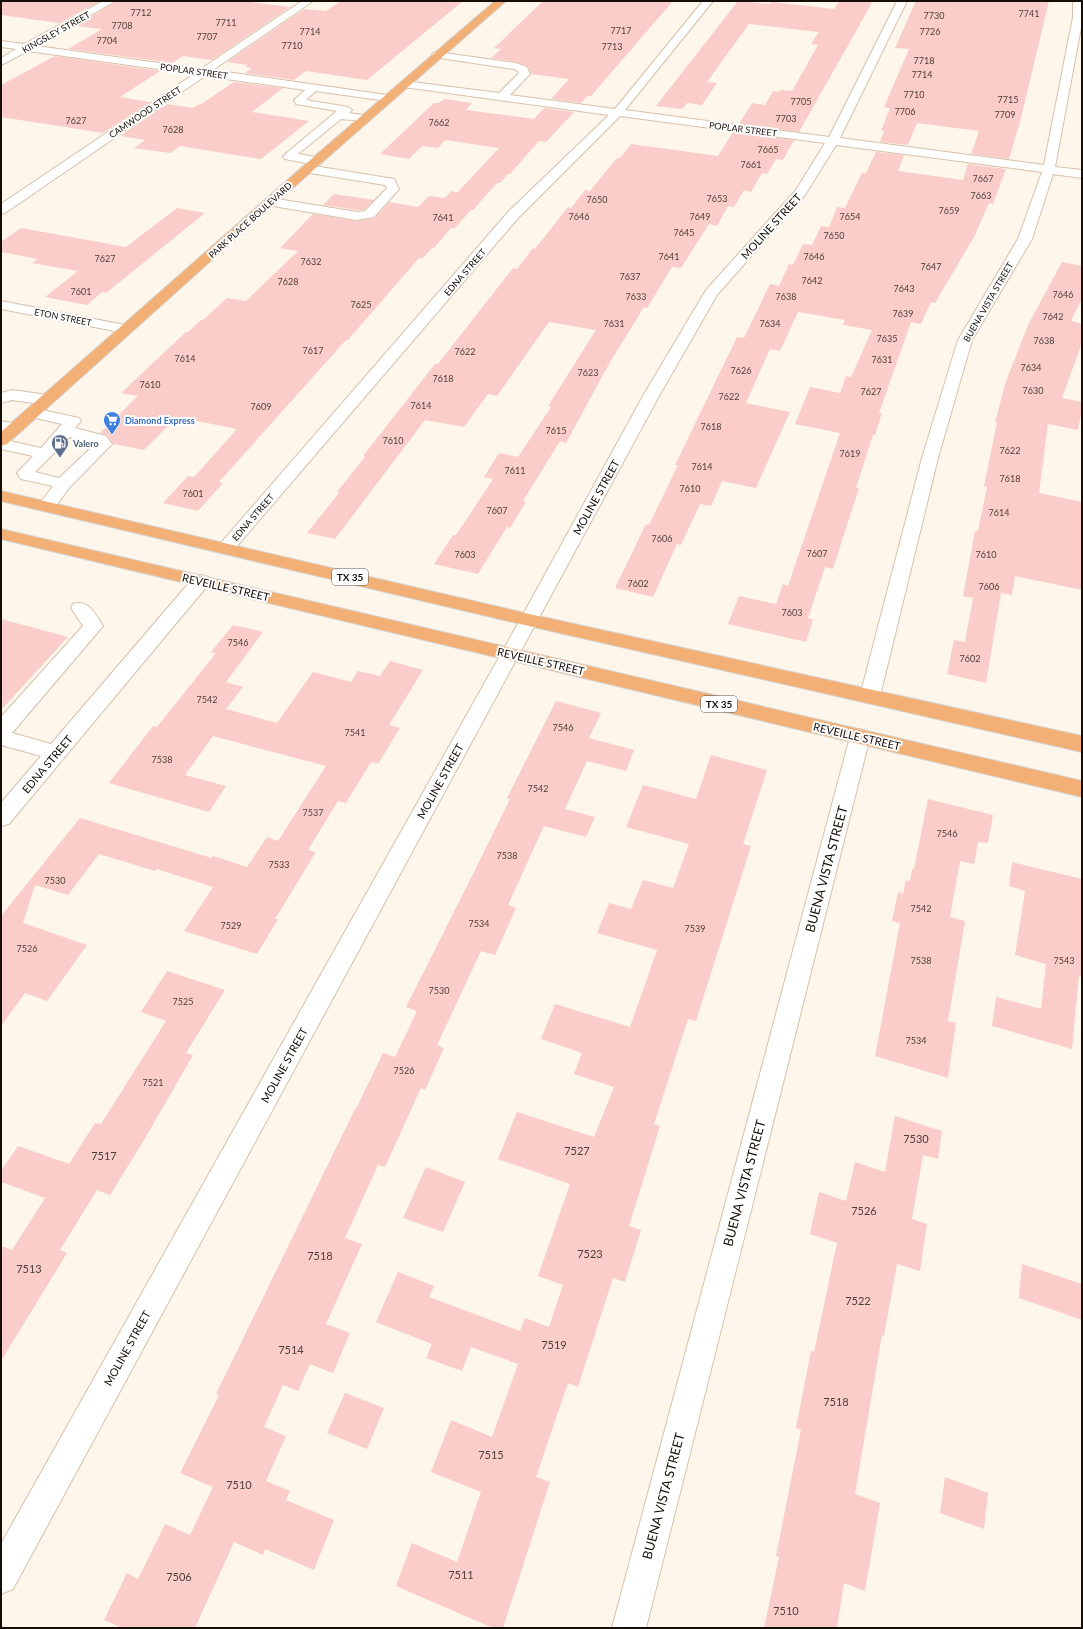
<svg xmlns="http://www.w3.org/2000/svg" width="1083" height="1629" viewBox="0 0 1083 1629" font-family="Lato,sans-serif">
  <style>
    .building { fill: #facdca }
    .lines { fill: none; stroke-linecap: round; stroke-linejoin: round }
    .minor-casing { stroke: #d7c1a9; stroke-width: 2 }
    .major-casing { stroke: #d5d4d2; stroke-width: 2 }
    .minor { fill: #fff; fill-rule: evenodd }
    .major { fill: #f3b076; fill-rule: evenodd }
    .labels { text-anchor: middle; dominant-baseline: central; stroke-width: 4; stroke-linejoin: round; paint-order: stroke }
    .number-label { font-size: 9px; fill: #4e3e37 }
    .far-street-label { font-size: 9px; fill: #150e06; stroke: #fff }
    .far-shop-label { font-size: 9px; font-weight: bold; fill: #366cbe; stroke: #fff; text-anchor: start }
    .far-service-label { font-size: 9px; font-weight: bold; fill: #4e5e75; stroke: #fff; text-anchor: start }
    .shield { fill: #fff; stroke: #5b5651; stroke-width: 1 }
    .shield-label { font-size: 10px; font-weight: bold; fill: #150e06 }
    .street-label { font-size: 11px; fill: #150e06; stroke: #fff }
    .near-number-label { font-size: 11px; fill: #4e3e37 }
    .near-street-label { font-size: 13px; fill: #150e06; stroke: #fff }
  </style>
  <rect width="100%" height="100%" fill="#fef5eb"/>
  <g class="building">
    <polygon points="1,1 100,1 59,23 1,15"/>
    <polygon points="116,1 243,1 290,7 212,60 183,56 172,63 68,49 102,29 76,26"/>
    <polygon points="341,1 463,1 367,80 306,71 294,80 245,73 252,68 245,67 248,65 227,62 304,9 326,11"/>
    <polygon points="543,1 673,1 591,96 587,96 581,103 551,99 569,79 531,74 528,66 516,62 491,58 501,49 494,48"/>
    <polygon points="738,1 770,4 772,2 834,9 839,1 873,1 799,132 739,124 752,103 765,105 773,91 779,92 780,90 792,91 818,45 811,44 819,32 749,24 707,82 717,83 702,105 687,103 682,109 656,106"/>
    <polygon points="916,1 1049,1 1020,122 1009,159 971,154 979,131 917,123 908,145 880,142 884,131 881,131 890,108 884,107 909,49 895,48"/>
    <polygon points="55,56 160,71 120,97 150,102 103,133 1,117 1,85"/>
    <polygon points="234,82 283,88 252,112 309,121 261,159 180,146 170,153 134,148 145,140 120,136 167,104 193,108 198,105 200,105"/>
    <polygon points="444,99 472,103 466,110 534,119 544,108 574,112 546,142 539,141 510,174 508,174 500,183 497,183 473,210 471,210 454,229 451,228 434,248 432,248 422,259 419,258 348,340 346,340 219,482 223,483 198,511 163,503 188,476 194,477 237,429 177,417 144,450 113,444 107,435 100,433 138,396 121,393 186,332 188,332 201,320 203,320 227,298 246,301 298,251 280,248 313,214 357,221 375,218 389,202 418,207 429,196 445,198 451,191 458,192 499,148 445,140 438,148 422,146 409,159 380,154 434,103 439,103"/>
    <polygon points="733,132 794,140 783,160 776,159 767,174 762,173 751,192 744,190 734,207 728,206 717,226 709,224 681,268 672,267 647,308 644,307 609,364 566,443 560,441 523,501 526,502 510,528 507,527 478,574 434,564 453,535 456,535 493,479 484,477 499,453 518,457 551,407 548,406 596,330 549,322 497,396 488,394 464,427 425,420 335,539 307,533 339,493 337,492 365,457 363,456 435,364 438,364 513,268 517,269 533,248 535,249 568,207 571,208 585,190 590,191 617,158 620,158 631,144 718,156"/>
    <polygon points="876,152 904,155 898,171 963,180 968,164 1006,169 993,204 989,203 975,235 935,303 931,302 921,324 911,322 879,413 882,413 875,435 873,435 856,488 859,488 833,569 825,567 808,618 813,620 806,642 728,624 739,596 776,604 783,584 788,586 840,433 795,424 810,387 840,393 846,376 851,377 872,330 843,325 845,320 798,312 780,351 770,349 746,403 790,412 756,488 722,481 711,506 700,504 681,545 677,544 653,597 615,588 646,524 649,525 678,465 675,465 737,337 744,338 770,284 779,286 789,264 793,265 803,244 812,245 821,226 829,227 837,207 845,208 862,173 866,173"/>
    <polygon points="334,194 374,200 364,210 357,210 323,205"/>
    <polygon points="177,208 205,213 106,293 102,292 87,305 45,297 78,271 32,263 38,259 1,252 1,242 21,228 126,247"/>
    <polygon points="1062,262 1082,266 1082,298 1071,321 1082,324 1082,343 1062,398 1082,402 1082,410 1078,430 1048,424 1039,493 1082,502 1082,590 1015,576 1012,595 1001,593 986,683 947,674 954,640 965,642 973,598 963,596 975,531 978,531 987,487 984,486 997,422 995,422 1006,381 1029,323"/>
    <polygon points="1,619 68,637 1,710"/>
    <polygon points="233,625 263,632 226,682 243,687 226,709 277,723 313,672 351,682 358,671 380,676 390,661 423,670 389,725 400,728 378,764 371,762 346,803 338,801 308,850 316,852 275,919 278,919 257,954 184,931 213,887 157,869 155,871 99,854 68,895 35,885 23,923 87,945 47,1001 25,993 1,1026 1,916 80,818 212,858 213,856 247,867 267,837 278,841 326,766 213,736 185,775 226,786 209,812 109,783 153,726 157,727 216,653 211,652"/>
    <polygon points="556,701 601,713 589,738 634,750 626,771 587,761 565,809 595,817 586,837 544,826 508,905 516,908 495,955 481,951 437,1045 444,1048 425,1090 421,1088 385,1167 378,1165 345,1238 362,1244 326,1324 350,1333 333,1373 310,1364 298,1391 283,1385 264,1427 286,1436 266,1481 290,1491 286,1500 334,1520 314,1570 265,1549 263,1555 234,1542 195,1628 122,1628 104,1620 127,1573 138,1579 165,1524 190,1535 213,1487 180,1473 219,1395 216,1394 355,1109 356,1109 383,1053 395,1057 417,1011 406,1007 472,876 510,799 507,798"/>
    <polygon points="711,755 767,770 743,844 751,846 696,1021 688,1019 654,1124 660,1126 629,1226 641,1230 625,1282 613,1278 578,1387 568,1383 536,1477 550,1482 503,1628 493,1628 396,1586 412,1543 457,1562 481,1492 431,1472 451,1420 492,1437 518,1364 471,1347 462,1371 426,1358 432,1344 376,1322 398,1272 434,1286 429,1297 520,1331 525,1318 549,1327 563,1285 538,1276 570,1184 498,1159 517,1112 594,1137 614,1087 574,1074 582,1053 541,1039 555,1004 630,1027 657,950 597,933 609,903 631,909 643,880 673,888 689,844 626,827 643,785 696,799"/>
    <polygon points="928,799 993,815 988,843 978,842 974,864 960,861 950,917 965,921 948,1021 956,1023 948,1078 875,1056 900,923 892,921 898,892 903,894 906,880 910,881 912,869 914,869"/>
    <polygon points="1012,862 1082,879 1082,976 1079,975 1072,1049 992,1026 996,997 1041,1009 1046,964 1015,955 1025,891 1009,886"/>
    <polygon points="167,971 225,990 186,1053 193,1055 144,1140 110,1195 97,1190 60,1250 67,1253 1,1361 1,1246 12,1250 45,1198 1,1182 1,1171 18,1146 69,1164 95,1123 101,1124 166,1021 141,1012"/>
    <polygon points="895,1116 942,1131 938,1159 923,1155 912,1219 927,1224 920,1271 897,1264 884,1336 882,1335 855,1494 880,1503 865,1591 844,1583 837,1628 764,1628 779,1557 776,1556 801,1430 796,1428 811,1351 814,1352 837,1243 810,1234 819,1192 846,1201 855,1162 885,1172"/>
    <polygon points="426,1167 465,1182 443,1232 403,1218"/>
    <polygon points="1022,1264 1082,1284 1082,1320 1019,1298"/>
    <polygon points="345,1393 384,1408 367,1449 327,1433"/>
    <polygon points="945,1477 988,1493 984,1529 940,1513"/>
  </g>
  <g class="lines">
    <g class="minor-casing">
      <g id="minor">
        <polygon points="103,1 115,1 37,46 201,69 302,1 313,1 213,70 387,95 392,98 387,101 316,91 306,100 348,107 352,110 349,113 368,116 370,118 364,121 341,119 298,154 321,158 323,161 321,164 317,165 285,159 283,156 337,111 296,104 294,100 305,90 205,76 5,213 1,214 1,204 194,74 28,51 1,65 1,58 16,49 1,47 1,41 25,44"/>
        <polygon points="703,1 713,1 625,110 829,137 897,1 907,1 840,138 1044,165 1073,17 1073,1 1082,1 1082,22 1055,167 1082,170 1082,178 1053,174 1032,239 972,340 938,458 880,696 877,701 870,703 863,701 860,696 922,458 958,340 1018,239 1042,172 836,145 805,195 717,295 659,396 13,1589 1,1594 1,1544 520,620 643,396 706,290 796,190 825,143 620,116 519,217 232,552 226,554 220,552 217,548 220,544 509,211 609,115 404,87 399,84 404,81 499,93 519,73 518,71 514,69 433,57 432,55 433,53 437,52 516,63 527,67 530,74 510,95 615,109"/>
        <polygon points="308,165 394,179 399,189 374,217 357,220 267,205 265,202 267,199 271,198 357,212 365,211 387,188 385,185 304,172 302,169 304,166"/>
        <polygon points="1,301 125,325 130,326 132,329 130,332 125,333 1,309"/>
        <polygon points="12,390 47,395 53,397 55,400 53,403 47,405 12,400 1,403 1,393"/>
        <path d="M33 408 79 418 81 421 75 428 106 436 112 444 69 488 53 510 47 511 41 510 38 506 53 486 21 479 17 473 33 456 1 449V439L41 448 62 424 27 416 25 413 27 410ZM70 437 95 444 59 478 35 472Z"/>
        <polygon points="1,421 22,425 24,428 22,431 16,433 1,431"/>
        <path d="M201 575 208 577 210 581 208 585 9 824 1 826V803L41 756 1 745V717L83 626 71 608 73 604C89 599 95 614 103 626L12 733 51 744 194 577Z"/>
        <polygon points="860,729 867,732 870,737 646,1628 612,1628 850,737 853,732"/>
      </g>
    </g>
    <g class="major-casing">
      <g id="major">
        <polygon points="495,1 506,1 254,222 7,444 1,446 1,432 308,162"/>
        <polygon points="1,491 529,614 1082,736 1082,752 529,626 1,501"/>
        <polygon points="1,529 1082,781 1082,797 1,539"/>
      </g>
    </g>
    <use href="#minor" class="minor"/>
    <use href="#major" class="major"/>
  </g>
  <defs>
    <g id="supermarket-pin" transform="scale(0.9)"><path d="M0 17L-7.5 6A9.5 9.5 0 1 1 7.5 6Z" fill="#3f7fe0" stroke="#fff"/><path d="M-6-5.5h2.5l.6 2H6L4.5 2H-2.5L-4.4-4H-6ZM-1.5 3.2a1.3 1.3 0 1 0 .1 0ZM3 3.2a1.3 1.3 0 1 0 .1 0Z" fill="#fff"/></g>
    <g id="fuel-pin" transform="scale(0.9)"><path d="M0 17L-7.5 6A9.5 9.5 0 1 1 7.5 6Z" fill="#5c6f8a" stroke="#fff"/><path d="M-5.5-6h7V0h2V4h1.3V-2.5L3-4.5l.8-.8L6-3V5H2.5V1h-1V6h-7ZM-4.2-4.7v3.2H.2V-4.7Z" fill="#fff"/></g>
  </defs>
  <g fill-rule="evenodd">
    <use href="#supermarket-pin" x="112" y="420"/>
    <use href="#fuel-pin" x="60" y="443"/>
  </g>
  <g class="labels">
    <g class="number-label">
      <text x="141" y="12">7712</text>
      <text x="1029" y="13">7741</text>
      <text x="934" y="15">7730</text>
      <text x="226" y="22">7711</text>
      <text x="122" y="25">7708</text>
      <text x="621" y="30">7717</text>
      <text x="310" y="31">7714</text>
      <text x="930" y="31">7726</text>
      <text x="207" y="36">7707</text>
      <text x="107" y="40">7704</text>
      <text x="292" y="45">7710</text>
      <text x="612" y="46">7713</text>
      <text x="924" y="60">7718</text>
      <text x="922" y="74">7714</text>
      <text x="914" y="94">7710</text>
      <text x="1008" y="99">7715</text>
      <text x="801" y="101">7705</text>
      <text x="905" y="111">7706</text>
      <text x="1005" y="114">7709</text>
      <text x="786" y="118">7703</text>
      <text x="76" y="120">7627</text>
      <text x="439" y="122">7662</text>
      <text x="173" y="129">7628</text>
      <text x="768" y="149">7665</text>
      <text x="751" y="164">7661</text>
      <text x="983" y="178">7667</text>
      <text x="981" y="195">7663</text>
      <text x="717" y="198">7653</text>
      <text x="597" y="199">7650</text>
      <text x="949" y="210">7659</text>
      <text x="579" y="216">7646</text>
      <text x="700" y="216">7649</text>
      <text x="850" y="216">7654</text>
      <text x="443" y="217">7641</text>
      <text x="684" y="232">7645</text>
      <text x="834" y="235">7650</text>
      <text x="669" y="256">7641</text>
      <text x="814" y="256">7646</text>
      <text x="105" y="258">7627</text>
      <text x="311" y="261">7632</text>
      <text x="931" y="266">7647</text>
      <text x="630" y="276">7637</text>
      <text x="812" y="280">7642</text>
      <text x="288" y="281">7628</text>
      <text x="904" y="288">7643</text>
      <text x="81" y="291">7601</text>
      <text x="1063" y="294">7646</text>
      <text x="636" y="296">7633</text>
      <text x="786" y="296">7638</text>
      <text x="361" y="304">7625</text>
      <text x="903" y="313">7639</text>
      <text x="1053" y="316">7642</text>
      <text x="614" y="323">7631</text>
      <text x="770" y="323">7634</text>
      <text x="887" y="338">7635</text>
      <text x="1044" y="340">7638</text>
      <text x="313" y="350">7617</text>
      <text x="465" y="351">7622</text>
      <text x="185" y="358">7614</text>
      <text x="882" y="359">7631</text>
      <text x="1031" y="367">7634</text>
      <text x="741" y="370">7626</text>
      <text x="588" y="372">7623</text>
      <text x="443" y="378">7618</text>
      <text x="150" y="384">7610</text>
      <text x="1033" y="390">7630</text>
      <text x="871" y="391">7627</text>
      <text x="729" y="396">7622</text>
      <text x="421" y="405">7614</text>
      <text x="261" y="406">7609</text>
      <text x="711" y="426">7618</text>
      <text x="556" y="430">7615</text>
      <text x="393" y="440">7610</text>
      <text x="1010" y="450">7622</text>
      <text x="850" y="453">7619</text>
      <text x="702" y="466">7614</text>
      <text x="515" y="470">7611</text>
      <text x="1010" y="478">7618</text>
      <text x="690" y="488">7610</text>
      <text x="193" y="493">7601</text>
      <text x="497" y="510">7607</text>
      <text x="999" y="512">7614</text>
      <text x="662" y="538">7606</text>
      <text x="817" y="553">7607</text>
      <text x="465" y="554">7603</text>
      <text x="986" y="554">7610</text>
      <text x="638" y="583">7602</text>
      <text x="989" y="586">7606</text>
      <text x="792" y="612">7603</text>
      <text x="238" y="642">7546</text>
      <text x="970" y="658">7602</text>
      <text x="207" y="699">7542</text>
      <text x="563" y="727">7546</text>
      <text x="355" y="732">7541</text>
      <text x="162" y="759">7538</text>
      <text x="538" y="788">7542</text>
      <text x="313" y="812">7537</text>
      <text x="947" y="833">7546</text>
      <text x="507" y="855">7538</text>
      <text x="279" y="864">7533</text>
      <text x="55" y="880">7530</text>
      <text x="921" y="908">7542</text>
      <text x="479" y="923">7534</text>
      <text x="231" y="925">7529</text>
      <text x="695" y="928">7539</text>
      <text x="27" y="948">7526</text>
      <text x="921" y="960">7538</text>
      <text x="1064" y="960">7543</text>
      <text x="439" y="990">7530</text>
      <text x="183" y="1001">7525</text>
      <text x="916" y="1040">7534</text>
      <text x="404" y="1070">7526</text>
      <text x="153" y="1082">7521</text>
    </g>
    <g class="far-street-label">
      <text transform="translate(56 32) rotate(-29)">KINGSLEY STREET</text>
      <text transform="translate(194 71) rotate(8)">POPLAR STREET</text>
      <text transform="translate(145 112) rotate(-34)">CAMWOOD STREET</text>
      <text transform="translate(743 129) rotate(7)">POPLAR STREET</text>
      <text transform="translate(250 220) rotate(-42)">PARK PLACE BOULEVARD</text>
      <text transform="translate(465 272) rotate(-49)">EDNA STREET</text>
      <text transform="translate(988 302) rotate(-60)">BUENA VISTA STREET</text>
      <text transform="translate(63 317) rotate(11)">ETON STREET</text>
      <text transform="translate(253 517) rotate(-49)">EDNA STREET</text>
    </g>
    <g class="far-shop-label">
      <text x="125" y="420">Diamond Express</text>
    </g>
    <g class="far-service-label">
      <text x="73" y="443">Valero</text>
    </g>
    <g class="shield">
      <rect x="332" y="569" width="36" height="16" rx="3"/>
      <rect x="701" y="696" width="36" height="16" rx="3"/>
    </g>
    <g class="shield-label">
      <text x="350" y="577">TX 35</text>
      <text x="719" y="704">TX 35</text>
    </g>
    <g class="street-label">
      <text transform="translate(771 226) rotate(-48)">MOLINE STREET</text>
      <text transform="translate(596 497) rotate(-61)">MOLINE STREET</text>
      <text transform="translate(226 587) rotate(13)">REVEILLE STREET</text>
      <text transform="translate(541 661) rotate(13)">REVEILLE STREET</text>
      <text transform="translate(857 736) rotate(13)">REVEILLE STREET</text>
      <text transform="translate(47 764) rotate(-50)">EDNA STREET</text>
      <text transform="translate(440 781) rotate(-61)">MOLINE STREET</text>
      <text transform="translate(284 1065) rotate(-61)">MOLINE STREET</text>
      <text transform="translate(127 1348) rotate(-61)">MOLINE STREET</text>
    </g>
    <g class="near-number-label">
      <text x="916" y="1138">7530</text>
      <text x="577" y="1150">7527</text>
      <text x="104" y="1155">7517</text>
      <text x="864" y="1210">7526</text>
      <text x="590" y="1253">7523</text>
      <text x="320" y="1255">7518</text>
      <text x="29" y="1268">7513</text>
      <text x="858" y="1300">7522</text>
      <text x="554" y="1344">7519</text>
      <text x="291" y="1349">7514</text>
      <text x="836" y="1401">7518</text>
      <text x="491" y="1454">7515</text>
      <text x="239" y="1484">7510</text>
      <text x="461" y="1574">7511</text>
      <text x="179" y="1576">7506</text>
      <text x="786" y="1610">7510</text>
    </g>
    <g class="near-street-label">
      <text transform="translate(826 869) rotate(-75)">BUENA VISTA STREET</text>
      <text transform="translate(744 1183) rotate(-75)">BUENA VISTA STREET</text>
      <text transform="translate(663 1496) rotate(-75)">BUENA VISTA STREET</text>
    </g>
  </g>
  <rect width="1083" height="1629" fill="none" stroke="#150e06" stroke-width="4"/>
</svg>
